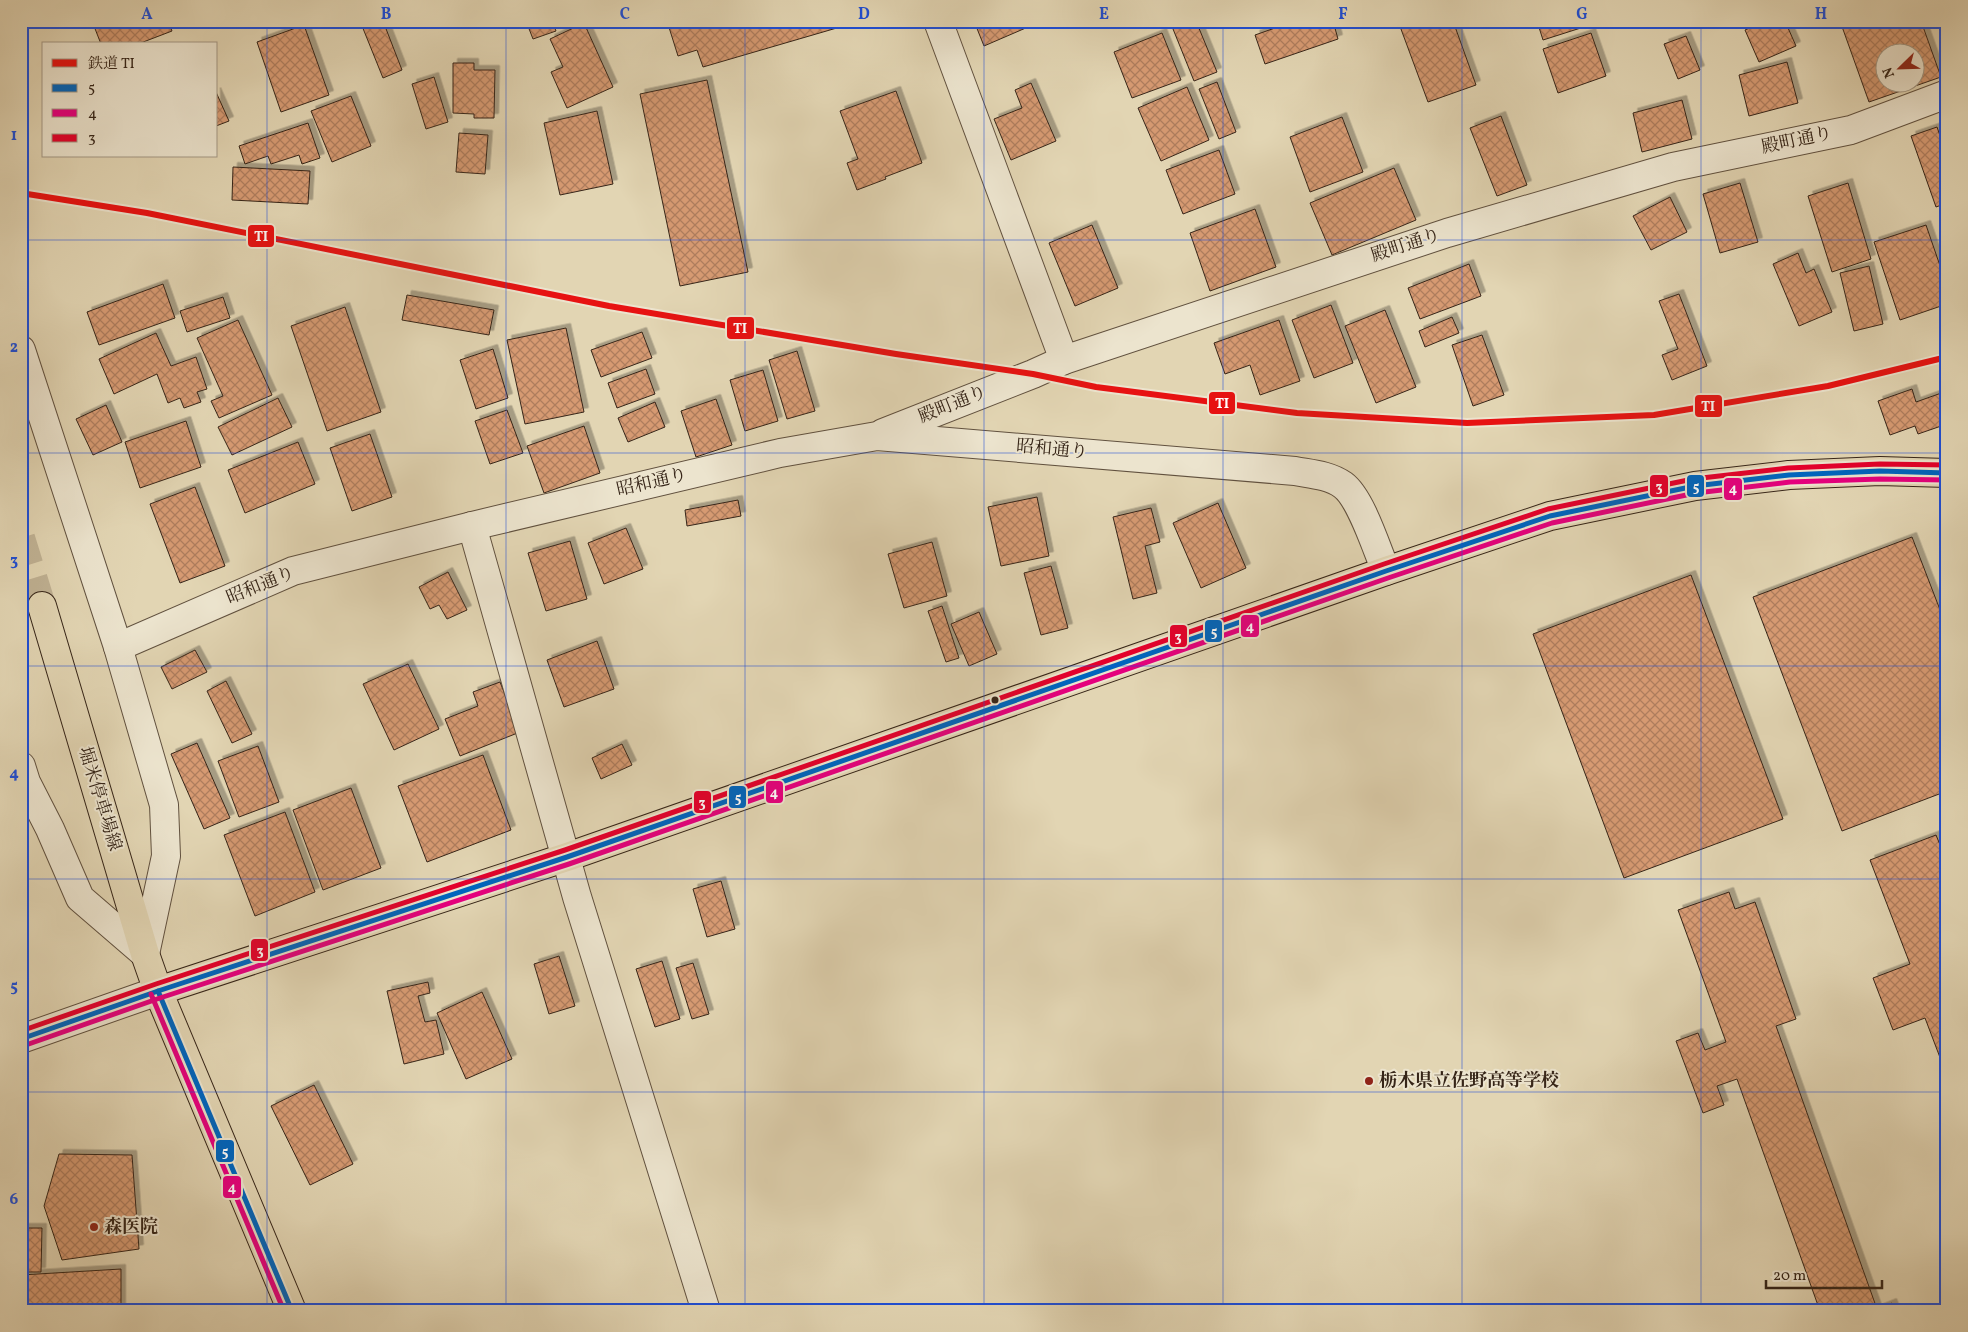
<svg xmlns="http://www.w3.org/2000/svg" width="1968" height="1332" viewBox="0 0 1968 1332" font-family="Vollkorn,'Noto Serif JP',serif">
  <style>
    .building { fill: url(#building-cross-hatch); stroke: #362518; fill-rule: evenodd; filter: url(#shadow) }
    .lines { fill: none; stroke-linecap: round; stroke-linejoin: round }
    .major-tunnel { stroke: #c0b294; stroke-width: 28; stroke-dasharray: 28 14; stroke-linecap: butt }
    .minor-casing { stroke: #61513f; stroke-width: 30 }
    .major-casing { stroke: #362518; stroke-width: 30 }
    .minor { stroke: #ece4ce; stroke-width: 28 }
    .major { stroke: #e2d5b3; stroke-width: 28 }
    .bus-1-casing { stroke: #ece4ce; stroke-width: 9 }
    .bus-2-casing { stroke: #ece4ce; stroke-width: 9 }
    .bus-3-casing { stroke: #ece4ce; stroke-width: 9 }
    .bus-1 { stroke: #0065bd; stroke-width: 5 }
    .bus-2 { stroke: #e5007d; stroke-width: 5 }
    .bus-3 { stroke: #e4002b; stroke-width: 5 }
    .rail-1-casing { stroke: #ece4ce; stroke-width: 10 }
    .rail-1 { stroke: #e71212; stroke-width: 6 }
    .grid { fill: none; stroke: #1d4ed8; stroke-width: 1; stroke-opacity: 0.55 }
    .bus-dot { fill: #362518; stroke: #ece4ce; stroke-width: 2 }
    .poi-dot { fill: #8f2418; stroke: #ece4ce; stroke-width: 2 }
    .labels { text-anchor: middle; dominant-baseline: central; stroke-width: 4; stroke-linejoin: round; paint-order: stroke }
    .street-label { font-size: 18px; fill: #362518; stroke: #ece4ce }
    .poi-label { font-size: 18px; font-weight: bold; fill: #362518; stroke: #ece4ce; text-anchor: start }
    .line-badge { stroke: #ece4ce; stroke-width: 2 }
    .badge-label { font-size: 14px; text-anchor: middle; font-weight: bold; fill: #fff }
    .neatline { fill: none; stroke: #1d4ed8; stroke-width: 2 }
    .grid-label { font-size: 16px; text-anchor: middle; font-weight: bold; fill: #1d4ed8 }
  </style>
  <defs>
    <pattern id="building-cross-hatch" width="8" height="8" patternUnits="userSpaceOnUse" patternTransform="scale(1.25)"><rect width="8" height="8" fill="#d69a72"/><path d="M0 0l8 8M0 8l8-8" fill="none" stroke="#ae7d5d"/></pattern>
    <filter id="shadow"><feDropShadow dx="4.5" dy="-4.5" stdDeviation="0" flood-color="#0004"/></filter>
  </defs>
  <rect width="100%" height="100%" fill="#e2d5b3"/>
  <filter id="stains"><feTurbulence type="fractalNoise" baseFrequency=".004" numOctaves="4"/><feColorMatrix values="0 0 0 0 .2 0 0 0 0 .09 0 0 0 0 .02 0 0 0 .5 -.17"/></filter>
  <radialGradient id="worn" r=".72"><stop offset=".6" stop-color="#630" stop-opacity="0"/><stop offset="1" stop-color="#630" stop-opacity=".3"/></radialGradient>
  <g class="building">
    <polygon points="92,21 168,21 172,31 138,44 101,44"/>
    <polygon points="360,21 383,21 402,70 383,78"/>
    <polygon points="526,21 552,21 556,31 533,39"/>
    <polygon points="667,21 846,21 847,25 703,67 697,50 678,56"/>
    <polygon points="974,21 1033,21 1035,24 984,46"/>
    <polygon points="1179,21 1196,21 1217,72 1194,81 1171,24"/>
    <polygon points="1295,21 1333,21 1338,39 1265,64 1255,35"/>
    <polygon points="1398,21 1453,21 1476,85 1428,102"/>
    <polygon points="1537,21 1585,21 1587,26 1543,40"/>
    <polygon points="1766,21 1785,21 1796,46 1759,62 1745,30"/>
    <path d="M1840 21H1921L1941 77 1869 102ZM1886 52H1916V82H1886Z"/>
    <polygon points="584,23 613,87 567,108 551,72 563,67 550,39"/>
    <polygon points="304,25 329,95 281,112 257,42"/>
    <polygon points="1162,33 1181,80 1132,98 1114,52"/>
    <polygon points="1591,33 1606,76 1558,93 1543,49"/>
    <polygon points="1686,36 1700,70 1678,79 1664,44"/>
    <polygon points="1787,62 1798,103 1749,116 1739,75"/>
    <polygon points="453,63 474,63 474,70 495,70 494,118 474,118 474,114 453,113"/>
    <polygon points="434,77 448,122 426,129 412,84"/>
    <polygon points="707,80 748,272 680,286 640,94"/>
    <polygon points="1217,82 1236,132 1219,139 1199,89"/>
    <polygon points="1031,83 1056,141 1011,160 994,119 1022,108 1015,90"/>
    <polygon points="1187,87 1209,140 1161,161 1138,108"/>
    <polygon points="896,91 922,163 885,177 886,179 857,190 847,163 858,159 840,111"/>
    <polygon points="216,92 229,121 216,126"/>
    <polygon points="351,96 371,146 332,162 311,111"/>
    <polygon points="1682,100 1692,139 1642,152 1633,113"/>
    <polygon points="597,111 613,184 560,195 544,123"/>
    <polygon points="1501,116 1527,185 1497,196 1470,128"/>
    <polygon points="1342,117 1363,172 1310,192 1290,137"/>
    <polygon points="308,123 320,158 302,164 299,155 271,164 268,156 245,164 239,146"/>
    <polygon points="1937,127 1947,156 1947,203 1936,207 1911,136"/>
    <polygon points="459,133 488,135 485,174 456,172"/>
    <polygon points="1219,150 1235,194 1183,214 1166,170"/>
    <polygon points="233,167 310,171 308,204 232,200"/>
    <polygon points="1394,168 1416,220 1332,255 1310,203"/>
    <polygon points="1740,183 1758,242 1720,253 1703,194"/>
    <polygon points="1848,183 1871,259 1832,272 1808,196"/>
    <polygon points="1670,197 1687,232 1651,250 1633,216"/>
    <polygon points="1255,209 1276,267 1210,291 1190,233"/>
    <polygon points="1092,225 1118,288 1075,306 1049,243"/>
    <polygon points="1926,225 1947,286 1947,304 1900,320 1874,242"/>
    <polygon points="1798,253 1806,273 1814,269 1832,312 1799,326 1773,264"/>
    <polygon points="1469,264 1481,296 1420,319 1408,288"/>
    <polygon points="1869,266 1883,324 1854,331 1840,273"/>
    <polygon points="163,284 175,318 99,345 87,312"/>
    <polygon points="1679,294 1707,366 1672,380 1662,355 1678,349 1659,301"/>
    <polygon points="407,295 494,310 489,335 402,320"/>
    <polygon points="223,297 230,318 187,332 180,311"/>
    <polygon points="1331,305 1353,363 1314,378 1292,320"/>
    <polygon points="345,307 381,412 327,431 291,326"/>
    <polygon points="1385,310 1416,387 1376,403 1345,326"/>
    <polygon points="1452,317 1459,333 1425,347 1419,331"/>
    <polygon points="238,320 272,395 219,418 211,401 223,396 197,338"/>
    <polygon points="1279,320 1300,381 1260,395 1250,365 1225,374 1214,343"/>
    <polygon points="566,328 584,412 525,424 507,340"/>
    <polygon points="642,332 652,358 601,377 591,350"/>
    <polygon points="156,333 171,366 196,357 207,389 197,392 201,402 184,408 180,398 168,403 157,374 114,394 99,359"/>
    <polygon points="1482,335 1504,395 1473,406 1452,345"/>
    <polygon points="493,349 508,398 476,409 460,360"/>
    <polygon points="797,351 815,411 787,419 769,360"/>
    <polygon points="646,369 655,394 617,408 608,383"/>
    <polygon points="763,370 778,421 745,431 730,380"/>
    <polygon points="1912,389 1916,402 1947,391 1947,424 1918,434 1915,426 1890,435 1878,401"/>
    <polygon points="278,398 292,427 232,455 218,427"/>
    <polygon points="716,399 732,445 696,457 681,411"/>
    <polygon points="655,402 665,427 628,442 618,418"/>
    <polygon points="106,405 122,442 93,455 76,419"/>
    <polygon points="507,410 523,453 490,464 475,421"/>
    <polygon points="186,421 201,467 140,488 125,442"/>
    <polygon points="584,426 600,473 544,493 527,446"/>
    <polygon points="370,434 392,497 352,511 330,448"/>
    <polygon points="298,442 315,484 245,513 228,470"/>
    <polygon points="195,487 225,566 180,583 150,504"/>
    <polygon points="1037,497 1049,556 1001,566 988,507"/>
    <polygon points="738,500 741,516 687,526 685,510"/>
    <polygon points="1218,503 1246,568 1201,588 1173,523"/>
    <polygon points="1151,508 1160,542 1145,546 1157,593 1133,599 1113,517"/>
    <polygon points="626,528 643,569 604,584 588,543"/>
    <polygon points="1912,537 1947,628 1947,791 1842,831 1753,597"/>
    <polygon points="570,541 587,599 546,611 528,553"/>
    <polygon points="932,542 947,596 904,608 888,554"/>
    <polygon points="1051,566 1068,628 1041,635 1024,573"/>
    <polygon points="448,572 467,610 447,619 439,605 430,609 419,587"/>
    <polygon points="1691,575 1783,819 1624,878 1533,634"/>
    <polygon points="942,606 959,658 946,662 928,611"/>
    <polygon points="979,612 997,654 969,666 951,624"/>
    <polygon points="597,641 614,689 564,707 547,660"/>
    <polygon points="195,650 207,672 172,689 161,667"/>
    <polygon points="408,664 439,729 394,750 363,684"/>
    <polygon points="226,681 252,734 232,743 207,691"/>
    <polygon points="500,682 520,732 460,756 445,719 478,706 473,692"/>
    <polygon points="197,743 230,818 204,829 171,754"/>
    <polygon points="622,744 632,765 601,779 592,758"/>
    <polygon points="258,746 279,802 239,817 218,761"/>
    <polygon points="483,755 511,830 427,862 398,786"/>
    <polygon points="351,788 381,868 323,890 293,810"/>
    <polygon points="285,812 315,892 255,916 224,835"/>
    <polygon points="1936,835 1947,862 1947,1076 1925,1018 1893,1030 1873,978 1910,964 1870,860"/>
    <polygon points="721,881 735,929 707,937 693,889"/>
    <polygon points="1729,892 1735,909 1755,902 1796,1019 1776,1026 1877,1309 1892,1303 1895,1311 1820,1311 1737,1079 1717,1086 1724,1105 1703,1113 1676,1041 1698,1033 1705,1050 1726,1042 1678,910"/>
    <polygon points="559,956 575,1006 549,1014 534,964"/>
    <polygon points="662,961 680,1019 655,1027 636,969"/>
    <polygon points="693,963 709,1014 692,1019 676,968"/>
    <polygon points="428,982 430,993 418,996 425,1022 436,1020 444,1054 404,1064 387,991"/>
    <polygon points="482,992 512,1059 466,1079 437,1013"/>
    <polygon points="314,1085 353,1164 310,1185 271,1106"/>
    <polygon points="59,1154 132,1155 139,1249 62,1260 44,1206"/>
    <polygon points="21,1228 42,1228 41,1272 21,1272"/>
    <polygon points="121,1269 121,1311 21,1311 21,1275"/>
  </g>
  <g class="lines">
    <polyline class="major-tunnel" points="21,538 42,606"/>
    <g class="minor-casing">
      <g id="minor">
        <polyline points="938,21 1064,360"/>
        <polyline points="21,350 118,647 164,805 166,856 145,954 80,898 50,829 26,782 21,766"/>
        <polyline points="883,433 1033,374 1064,360 1447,233 1673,167 1851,130 1947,94"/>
        <polyline points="472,526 577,897 706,1311"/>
        <path d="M118 647 293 571 472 526 780 453 877 436 1295 471C1311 474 1329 475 1343 485 1361 498 1377 550 1386 571"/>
        <polyline points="21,1039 158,991"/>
      </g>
    </g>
    <g class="major-casing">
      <g id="major">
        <polyline points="42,606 145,954 158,991 292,1311"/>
        <polyline points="158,991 567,857 1386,571 1550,516 1695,486 1789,475 1880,471 1947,473"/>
      </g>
    </g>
    <use href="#minor" class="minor"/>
    <use href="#major" class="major"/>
    <g class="bus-1-casing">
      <g id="bus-1">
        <polyline points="158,991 292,1311"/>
        <polyline points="21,1039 158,991 567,857 1386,571 1550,516 1695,486 1789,475 1880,471 1947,473"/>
      </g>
    </g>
    <g class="bus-2-casing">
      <g id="bus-2">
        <polyline points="151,994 284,1311"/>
        <polyline points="23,1046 160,998 569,864 1388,578 1552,523 1696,493 1790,482 1880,479 1947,480"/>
      </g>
    </g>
    <g class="bus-3-casing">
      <polyline id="bus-3" points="21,1031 156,984 565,850 1384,564 1548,509 1693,479 1788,468 1880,464 1947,465"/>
    </g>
    <use href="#bus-1" class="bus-1"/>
    <use href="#bus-2" class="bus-2"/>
    <use href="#bus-3" class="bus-3"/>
    <g class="rail-1-casing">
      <polyline id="rail-1" points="21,193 147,213 609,306 896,354 1033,374 1096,387 1297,413 1467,423 1654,415 1828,386 1947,357"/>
    </g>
    <use href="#rail-1" class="rail-1"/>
  </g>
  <path class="grid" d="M267 21V1311M506 21V1311M745 21V1311M984 21V1311M1223 21V1311M1462 21V1311M1701 21V1311M21 240H1947M21 453H1947M21 666H1947M21 879H1947M21 1092H1947"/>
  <circle class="bus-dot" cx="995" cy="700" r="4.5"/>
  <g class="poi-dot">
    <circle cx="1369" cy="1081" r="5"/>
    <circle cx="94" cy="1227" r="5"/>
  </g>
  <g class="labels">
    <g class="street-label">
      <text transform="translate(1797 141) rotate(-12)">殿町通り</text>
      <text transform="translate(1406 246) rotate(-18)">殿町通り</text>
      <text transform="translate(953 405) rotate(-22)">殿町通り</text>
      <text transform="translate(1052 450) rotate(5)">昭和通り</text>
      <text transform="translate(652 483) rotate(-13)">昭和通り</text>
      <text transform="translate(261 586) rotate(-22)">昭和通り</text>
      <text transform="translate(99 799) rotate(73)">堀米停車場線</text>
    </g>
    <g class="poi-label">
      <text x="1379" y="1081">栃木県立佐野高等学校</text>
      <text x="104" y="1227">森医院</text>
    </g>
  </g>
  <g class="line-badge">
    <rect x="247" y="224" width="28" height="24" rx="5" fill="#e71212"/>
    <rect x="726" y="316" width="29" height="24" rx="5" fill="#e71212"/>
    <rect x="1208" y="391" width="28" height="24" rx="5" fill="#e71212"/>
    <rect x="1694" y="394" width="29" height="24" rx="5" fill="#e71212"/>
    <rect x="1686" y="474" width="19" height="24" rx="5" fill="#0065bd"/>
    <rect x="1649" y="474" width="20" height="24" rx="5" fill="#e4002b"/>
    <rect x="1723" y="477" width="20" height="24" rx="5" fill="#e5007d"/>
    <rect x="1240" y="614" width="20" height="24" rx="5" fill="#e5007d"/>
    <rect x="1204" y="619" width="19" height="24" rx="5" fill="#0065bd"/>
    <rect x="1169" y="624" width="19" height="24" rx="5" fill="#e4002b"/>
    <rect x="765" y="780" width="19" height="24" rx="5" fill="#e5007d"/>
    <rect x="728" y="785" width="19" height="24" rx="5" fill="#0065bd"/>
    <rect x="693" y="790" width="19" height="24" rx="5" fill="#e4002b"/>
    <rect x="250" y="938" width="19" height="24" rx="5" fill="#e4002b"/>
    <rect x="215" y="1139" width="20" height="24" rx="5" fill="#0065bd"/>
    <rect x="222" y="1175" width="20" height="24" rx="5" fill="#e5007d"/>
  </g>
  <g class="badge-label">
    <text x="261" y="241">TI</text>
    <text x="740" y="333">TI</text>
    <text x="1222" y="408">TI</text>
    <text x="1708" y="411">TI</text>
    <text x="1696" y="491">5</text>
    <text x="1659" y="491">3</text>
    <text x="1733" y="493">4</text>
    <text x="1250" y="631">4</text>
    <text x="1214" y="636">5</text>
    <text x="1178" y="641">3</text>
    <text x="774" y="797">4</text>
    <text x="738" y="802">5</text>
    <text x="702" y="807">3</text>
    <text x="260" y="955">3</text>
    <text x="225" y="1156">5</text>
    <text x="232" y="1192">4</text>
  </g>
  <rect width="1968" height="1332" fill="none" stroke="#e2d5b3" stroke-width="55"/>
  <rect x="42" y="42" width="175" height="115" fill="#ece4ce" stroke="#a39885"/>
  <rect x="52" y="59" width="25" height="8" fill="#e71212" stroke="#a39885"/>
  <text x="88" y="68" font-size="15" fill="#362518">鉄道 TI</text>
  <rect x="52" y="84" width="25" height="8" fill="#0065bd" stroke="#a39885"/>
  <text x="88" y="92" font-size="15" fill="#362518">5</text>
  <rect x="52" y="109" width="25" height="8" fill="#e5007d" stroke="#a39885"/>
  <text x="88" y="118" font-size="15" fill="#362518">4</text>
  <rect x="52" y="134" width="25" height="8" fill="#e4002b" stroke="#a39885"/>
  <text x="88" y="142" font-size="15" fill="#362518">3</text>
  <g transform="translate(1900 68) rotate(247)"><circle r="24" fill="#ece4ce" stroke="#a39885"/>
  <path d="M0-4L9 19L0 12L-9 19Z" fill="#8f2418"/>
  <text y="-8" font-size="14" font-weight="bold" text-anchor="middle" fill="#362518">N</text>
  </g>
  <path d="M1766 1280v8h116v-8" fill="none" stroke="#362518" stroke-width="2.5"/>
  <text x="1773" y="1280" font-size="15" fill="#362518" stroke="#ece4ce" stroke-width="4" paint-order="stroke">20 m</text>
  <rect x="28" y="28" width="1912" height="1276" class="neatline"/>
  <g class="grid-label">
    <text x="147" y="19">A</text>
    <text x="386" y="19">B</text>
    <text x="625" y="19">C</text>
    <text x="864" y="19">D</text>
    <text x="1104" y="19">E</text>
    <text x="1343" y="19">F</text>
    <text x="1582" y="19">G</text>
    <text x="1821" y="19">H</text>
    <text x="14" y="140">1</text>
    <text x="14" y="352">2</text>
    <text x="14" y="565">3</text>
    <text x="14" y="778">4</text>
    <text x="14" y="991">5</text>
    <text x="14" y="1204">6</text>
  </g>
  <rect width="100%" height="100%" filter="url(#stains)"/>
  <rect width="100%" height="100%" fill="url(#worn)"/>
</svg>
